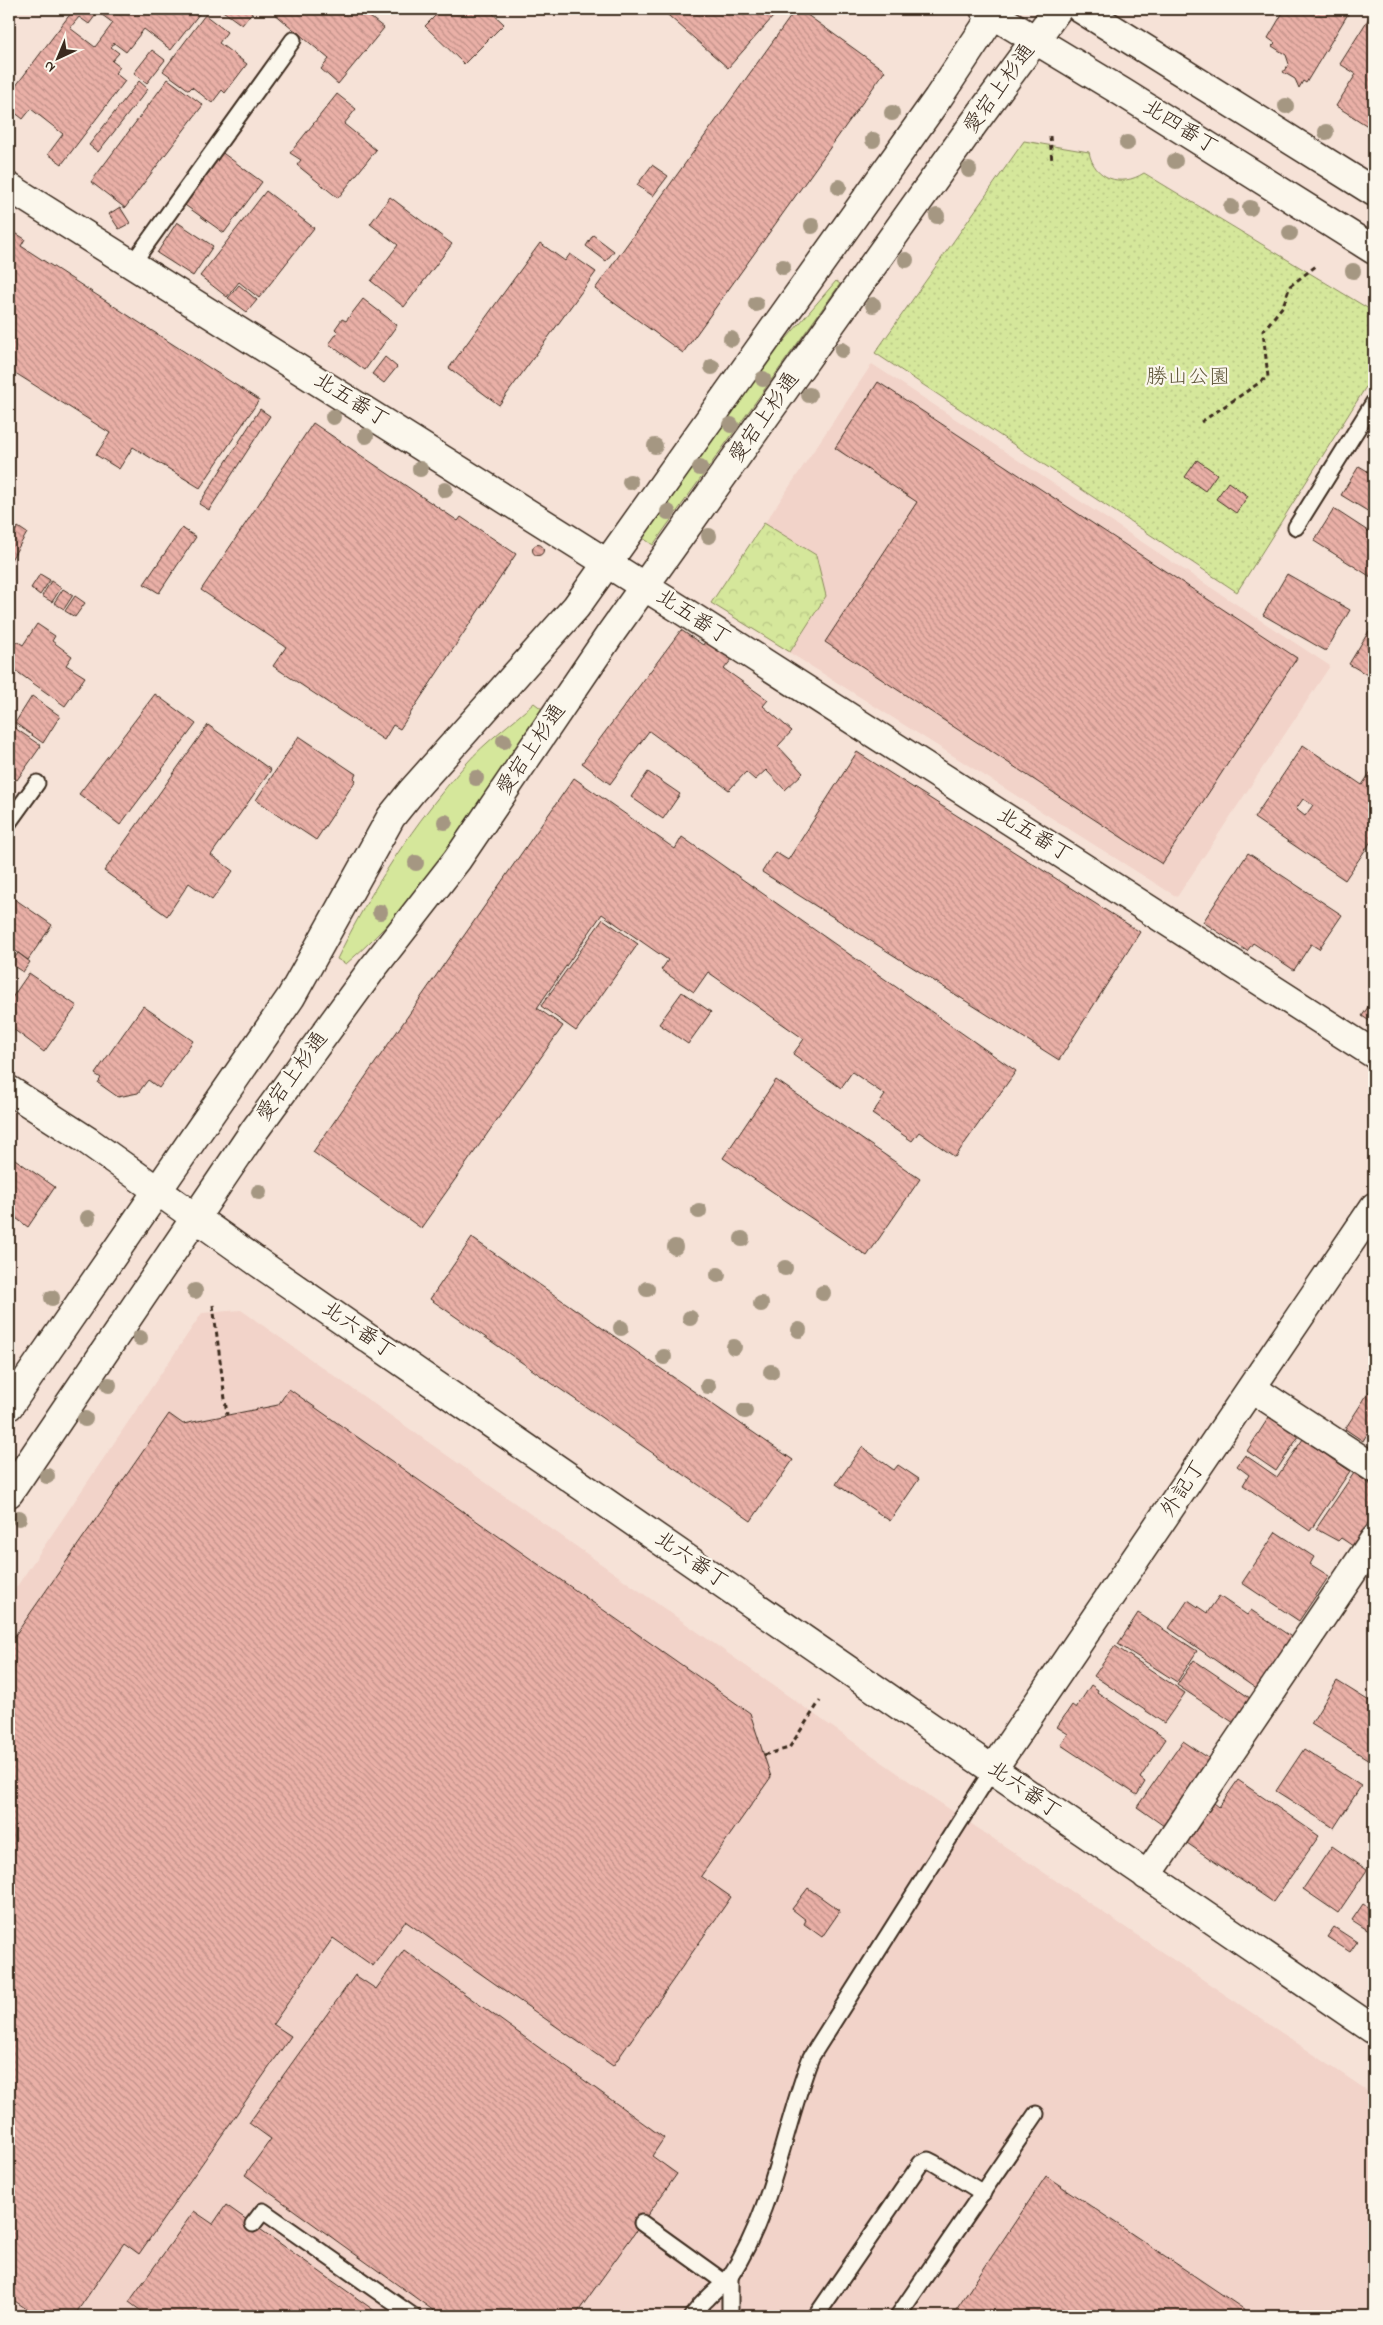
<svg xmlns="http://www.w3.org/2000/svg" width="1383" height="2325" viewBox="0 0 1383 2325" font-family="'Indie Flower','Klee One',sans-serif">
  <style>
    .built { fill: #f2d3c9 }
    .grass { fill: #d5e79b; stroke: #88885c }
    .forest { fill: url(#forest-crowns); stroke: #88885c }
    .park { fill: url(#park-dots); stroke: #88885c }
    .building { fill: url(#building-back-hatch); stroke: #3b2a1e; fill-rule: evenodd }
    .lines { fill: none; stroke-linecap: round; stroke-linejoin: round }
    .lane-casing { stroke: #3b2a1e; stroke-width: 19 }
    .street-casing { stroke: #3b2a1e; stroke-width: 31 }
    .secondary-casing { stroke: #3b2a1e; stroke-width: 31 }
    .path { stroke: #3b2a1e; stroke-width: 3; stroke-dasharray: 5 4; stroke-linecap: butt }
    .lane { stroke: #fbf7ec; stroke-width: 15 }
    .street { stroke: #fbf7ec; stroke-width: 28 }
    .secondary { stroke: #fbf7ec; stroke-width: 28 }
    .tree { fill: #a59782 }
    .labels { text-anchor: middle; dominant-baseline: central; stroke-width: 4.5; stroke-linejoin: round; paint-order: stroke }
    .street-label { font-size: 21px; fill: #3b2a1e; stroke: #fbf7ec }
    .park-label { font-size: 21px; fill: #62593d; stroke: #fbf7ec }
  </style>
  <defs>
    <pattern id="forest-crowns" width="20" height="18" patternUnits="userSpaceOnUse" patternTransform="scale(1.25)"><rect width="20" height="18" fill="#d5e79b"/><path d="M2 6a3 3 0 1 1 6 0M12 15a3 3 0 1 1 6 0" fill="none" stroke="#b8c685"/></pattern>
    <pattern id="park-dots" width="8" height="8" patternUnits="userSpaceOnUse" patternTransform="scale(1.25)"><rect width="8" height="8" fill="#d5e79b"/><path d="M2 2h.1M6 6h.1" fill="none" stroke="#b8c685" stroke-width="1.8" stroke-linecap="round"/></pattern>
    <pattern id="building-back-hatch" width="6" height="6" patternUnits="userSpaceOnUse" patternTransform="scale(1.25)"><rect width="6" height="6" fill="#eab0a7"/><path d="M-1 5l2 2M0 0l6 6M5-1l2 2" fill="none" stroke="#bf8f87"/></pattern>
  </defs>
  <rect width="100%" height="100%" fill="#f6e2d7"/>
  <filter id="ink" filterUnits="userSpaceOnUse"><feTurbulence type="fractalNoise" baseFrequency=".02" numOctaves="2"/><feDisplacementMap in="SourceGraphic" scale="10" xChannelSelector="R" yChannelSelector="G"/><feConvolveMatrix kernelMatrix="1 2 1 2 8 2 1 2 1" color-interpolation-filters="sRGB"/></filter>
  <g filter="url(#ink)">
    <g class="built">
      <polygon points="872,364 1330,666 1177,897 711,603"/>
      <polygon points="241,1310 933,1798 1374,2095 1374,2316 9,2316 9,1598 202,1313"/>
    </g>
    <g class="grass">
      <polygon points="836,281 840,284 653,545 643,538 774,353"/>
      <path d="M534 703 542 709C483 799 429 893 346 964L337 959C371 889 415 822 466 764 485 742 512 723 534 703Z"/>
    </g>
    <polygon class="forest" points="764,523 816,555 826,596 790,652 711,603"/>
    <path class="park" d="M1024 141 1089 152C1094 179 1121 188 1144 173L1374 312V374L1237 592 875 353Z"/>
    <g class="building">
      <path d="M74 9H203L171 50 144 29 126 52 114 43 111 47 119 53 112 61 120 67 115 73 125 81 62 164 48 154 63 134 31 109 23 119 9 108V95ZM98 12 113 23 95 47 70 28 79 17 89 24Z"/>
      <polygon points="220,9 255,9 242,25"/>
      <polygon points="278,9 360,9 384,28 338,84 321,69 329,59 274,13"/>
      <polygon points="442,9 488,9 504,24 464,64 425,26"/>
      <polygon points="661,9 780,9 728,68"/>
      <polygon points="796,9 799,9 885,71 683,353 595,289"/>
      <polygon points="1285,9 1351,9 1306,83 1303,81 1299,88 1295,79 1283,72 1289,64 1286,55 1272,46 1275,43 1268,38"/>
      <polygon points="1374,10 1374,130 1336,106 1356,74 1340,64"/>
      <polygon points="205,15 227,32 219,43 247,64 225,93 222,90 212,103 192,87 189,90 163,71"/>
      <polygon points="152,50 165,60 147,83 134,73"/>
      <polygon points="168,79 203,105 125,208 91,182"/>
      <polygon points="139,81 148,89 98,152 89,145"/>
      <polygon points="337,94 356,109 344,124 376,150 338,198 297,165 301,160 290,153"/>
      <polygon points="220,151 262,182 224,233 182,203"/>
      <polygon points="652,165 668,176 653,196 637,185"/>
      <polygon points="266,191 314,228 259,298 239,282 227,297 200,276"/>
      <polygon points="390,197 452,244 404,307 371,281 398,245 370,224"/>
      <polygon points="120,207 130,223 119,229 109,214"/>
      <polygon points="177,222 213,246 193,276 157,253"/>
      <polygon points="9,229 25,239 21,246 259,400 200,488 133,447 119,469 96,455 110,433 9,369"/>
      <polygon points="593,235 614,251 606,261 586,246"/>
      <polygon points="540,243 565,261 570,254 596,272 499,405 449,368"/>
      <polygon points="239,285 257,300 247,312 228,298"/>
      <polygon points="363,299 397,325 365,370 329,344 338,332 335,329 342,319 346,321"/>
      <polygon points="385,357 397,367 384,383 372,374"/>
      <polygon points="878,382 1297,658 1162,864 825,642 917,502 835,448"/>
      <polygon points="260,409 270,416 209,510 199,504"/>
      <polygon points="313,423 458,521 461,517 516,554 400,729 393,725 384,740 273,666 286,647 201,590"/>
      <polygon points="1197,460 1217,474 1205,491 1185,477"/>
      <polygon points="1359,466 1374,475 1374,515 1341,495"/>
      <polygon points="1228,482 1248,496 1236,513 1216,499"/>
      <polygon points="1334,509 1374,535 1374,571 1371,577 1314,541"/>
      <polygon points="9,522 15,526 9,536"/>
      <polygon points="18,527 27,533 9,563 9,542"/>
      <polygon points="182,528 196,537 159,593 144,584"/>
      <circle cx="538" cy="550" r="5.5"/>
      <polygon points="40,574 50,580 40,595 31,588"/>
      <polygon points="1287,574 1350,610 1326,651 1263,615"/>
      <polygon points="51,581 61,588 52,602 42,596"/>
      <polygon points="63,589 73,595 64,609 54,603"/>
      <polygon points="75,596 85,603 75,617 65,611"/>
      <polygon points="37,624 55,636 52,641 72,656 66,665 85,677 65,706 9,666 15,656 10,652 17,641 23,645"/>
      <polygon points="681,630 703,645 706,640 732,659 724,669 768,700 763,706 792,731 778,746 803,773 785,790 766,770 755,780 746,772 729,790 649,731 610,784 582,763"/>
      <polygon points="1369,631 1374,634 1374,679 1349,664"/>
      <polygon points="155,694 196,724 120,825 79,794"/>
      <polygon points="32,696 60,716 43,743 15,723"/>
      <polygon points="9,724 41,746 17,780 9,774"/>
      <polygon points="208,725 271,770 211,855 233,871 212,900 189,883 167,916 104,871"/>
      <polygon points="299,736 356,774 354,778 356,780 316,840 256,800"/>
      <path d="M1303 745 1362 785 1374 767V837L1345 880 1254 818ZM1303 799 1313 805 1305 816 1296 809Z"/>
      <polygon points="857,752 1140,932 1059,1060 762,872 775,852 788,860"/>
      <polygon points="648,772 680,794 663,819 631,797"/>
      <polygon points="574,778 675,849 682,837 1016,1071 955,1157 919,1132 912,1141 872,1114 885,1095 852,1072 841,1088 793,1054 804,1039 708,972 694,992 661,970 668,960 602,914 537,1008 563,1026 421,1228 313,1152"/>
      <polygon points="1248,853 1342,915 1319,949 1311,944 1294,970 1253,943 1247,951 1203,922"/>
      <polygon points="9,895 52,925 28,960 9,946"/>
      <polygon points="603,919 638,944 576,1031 541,1006"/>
      <polygon points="18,953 30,962 23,972 10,964"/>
      <polygon points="29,973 77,1006 44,1052 9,1026 9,1002"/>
      <polygon points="682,992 711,1012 688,1044 659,1024"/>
      <polygon points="1374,998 1374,1024 1362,1016"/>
      <polygon points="143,1006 193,1041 159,1088 148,1080 138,1093 118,1097 98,1083 101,1078 95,1074"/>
      <polygon points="776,1080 920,1179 867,1256 723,1158"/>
      <polygon points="9,1155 55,1187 28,1227 9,1213"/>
      <polygon points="472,1238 793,1460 751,1521 430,1299"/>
      <polygon points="1374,1384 1374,1439 1367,1434 1363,1441 1345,1429"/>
      <polygon points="289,1389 750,1713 771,1777 701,1876 731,1897 613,2066 405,1921 373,1966 333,1938 273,2024 291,2036 139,2254 124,2243 74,2316 37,2316 9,2297 9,1644 169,1414 183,1424 278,1405"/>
      <polygon points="1269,1417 1299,1436 1276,1471 1247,1451"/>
      <polygon points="1303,1439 1350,1471 1310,1531 1243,1485 1249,1475 1237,1466 1245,1455 1277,1477"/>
      <polygon points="862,1447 894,1470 898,1465 919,1479 890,1521 836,1484"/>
      <polygon points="1354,1473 1374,1487 1374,1514 1353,1546 1341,1538 1338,1541 1316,1529"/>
      <polygon points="1276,1532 1314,1557 1310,1564 1329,1576 1299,1621 1242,1583"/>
      <polygon points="1219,1596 1247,1615 1251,1610 1293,1638 1258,1690 1169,1628 1188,1600 1207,1613"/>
      <polygon points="1138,1613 1197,1651 1177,1682 1118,1644"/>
      <polygon points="1115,1646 1185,1693 1164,1723 1094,1676"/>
      <polygon points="1194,1660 1250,1698 1234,1723 1177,1685"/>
      <polygon points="1337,1681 1374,1704 1374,1763 1311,1724"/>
      <polygon points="1091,1685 1098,1690 1097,1692 1166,1739 1140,1778 1145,1782 1137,1795 1061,1745 1068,1734 1057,1727 1072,1705 1076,1708"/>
      <polygon points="1183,1741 1210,1759 1164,1826 1137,1807"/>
      <polygon points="1304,1749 1361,1786 1334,1828 1276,1791"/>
      <polygon points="1238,1780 1319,1836 1273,1902 1187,1843 1214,1803 1219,1807"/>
      <polygon points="1332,1846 1367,1870 1338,1913 1303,1889"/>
      <polygon points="808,1888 840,1911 822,1937 804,1924 806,1920 792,1909"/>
      <polygon points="1363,1904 1374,1911 1374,1939 1369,1936 1372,1933 1352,1920"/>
      <polygon points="1334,1927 1357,1942 1350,1952 1327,1937"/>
      <polygon points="404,1950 664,2138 652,2156 677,2174 575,2316 441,2316 245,2175 271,2139 249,2123 355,1975 376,1989"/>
      <polygon points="1046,2176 1254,2316 952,2316"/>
      <polygon points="226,2205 382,2316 148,2316 129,2302 194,2211 213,2224"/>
    </g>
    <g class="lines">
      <g class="lane-casing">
        <g id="lane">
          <polyline points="132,264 293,40"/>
          <polyline points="1296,527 1374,402"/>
          <polyline points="9,822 37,783"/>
          <polyline points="642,2223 724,2282"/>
          <polyline points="253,2224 263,2211 413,2316"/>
          <path d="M692 2316C697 2310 701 2304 707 2299 714 2291 725 2284 731 2275 774 2208 783 2129 811 2057L993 1769"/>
          <polyline points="728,2316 730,2313 730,2277"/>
          <polyline points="816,2316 921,2163 928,2160 934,2163 983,2193"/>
          <polyline points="898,2316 1036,2114"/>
        </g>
      </g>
      <g class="street-casing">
        <g id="street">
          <polyline points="9,187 680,609 1374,1054"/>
          <polyline points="1253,1389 1374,1468"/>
          <polyline points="1147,1876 1374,1540"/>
        </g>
      </g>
      <g class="secondary-casing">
        <g id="secondary">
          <polyline points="984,9 1122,92 1374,250"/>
          <polyline points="1081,9 1374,192"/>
          <polyline points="9,1090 88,1141 259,1263 942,1735 1374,2030"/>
          <polyline points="9,1406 291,997 391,817 412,791 576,607 938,98 997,9"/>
          <polyline points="9,1493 254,1131 372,969 457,860 611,633 974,123 1058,9"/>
          <polyline points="993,1769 1374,1207"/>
        </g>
      </g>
      <g class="path">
        <polyline points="1050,136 1052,163"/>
        <polyline points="1201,422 1268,377 1263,331 1283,306 1290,286 1316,266"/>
        <polyline points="213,1305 227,1415"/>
        <polyline points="764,1755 789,1748 820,1701"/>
      </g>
      <use href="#lane" class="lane"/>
      <use href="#street" class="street"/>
      <use href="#secondary" class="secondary"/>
    </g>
    <g class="tree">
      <circle cx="1286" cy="106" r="8"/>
      <circle cx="892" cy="113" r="8"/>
      <circle cx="1326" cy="132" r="8"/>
      <circle cx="873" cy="140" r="8"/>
      <circle cx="1127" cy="143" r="8"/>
      <circle cx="1175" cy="161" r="8"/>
      <circle cx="969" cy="170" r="8"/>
      <circle cx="839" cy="187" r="8"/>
      <circle cx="1231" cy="207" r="8"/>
      <circle cx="1250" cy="208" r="8"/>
      <circle cx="937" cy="216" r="8"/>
      <circle cx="812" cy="226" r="8"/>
      <circle cx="1290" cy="233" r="8"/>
      <circle cx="906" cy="260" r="8"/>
      <circle cx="783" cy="267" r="8"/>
      <circle cx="1353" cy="271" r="8"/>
      <circle cx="756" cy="304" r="8"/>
      <circle cx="873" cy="305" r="8"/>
      <circle cx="731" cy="339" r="8"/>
      <circle cx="842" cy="350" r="8"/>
      <circle cx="712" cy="367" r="8"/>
      <circle cx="763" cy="379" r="8"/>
      <circle cx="809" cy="395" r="8"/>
      <circle cx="333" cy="417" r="8"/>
      <circle cx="731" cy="425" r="8"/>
      <circle cx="366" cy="436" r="8"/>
      <circle cx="655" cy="446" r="8"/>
      <circle cx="700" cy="468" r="8"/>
      <circle cx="420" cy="469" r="8"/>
      <circle cx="630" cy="482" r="8"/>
      <circle cx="445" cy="490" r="8"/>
      <circle cx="668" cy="512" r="8"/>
      <circle cx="709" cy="536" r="8"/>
      <circle cx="504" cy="741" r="8"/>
      <circle cx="476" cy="778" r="8"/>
      <circle cx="445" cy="822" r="8"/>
      <circle cx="416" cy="863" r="8"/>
      <circle cx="380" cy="912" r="8"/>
      <circle cx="259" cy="1192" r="8"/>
      <circle cx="699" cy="1211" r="8"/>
      <circle cx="88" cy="1218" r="8"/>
      <circle cx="742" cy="1239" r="8"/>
      <circle cx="675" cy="1247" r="8"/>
      <circle cx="785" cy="1268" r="8"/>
      <circle cx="718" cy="1275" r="8"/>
      <circle cx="647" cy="1289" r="8"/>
      <circle cx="195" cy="1291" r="8"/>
      <circle cx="823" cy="1293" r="8"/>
      <circle cx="52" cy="1298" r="8"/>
      <circle cx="761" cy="1304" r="8"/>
      <circle cx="690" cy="1318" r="8"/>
      <circle cx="621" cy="1328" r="8"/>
      <circle cx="799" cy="1330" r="8"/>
      <circle cx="140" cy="1338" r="8"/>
      <circle cx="734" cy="1347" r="8"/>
      <circle cx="664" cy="1357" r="8"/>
      <circle cx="771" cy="1372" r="8"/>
      <circle cx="109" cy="1385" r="8"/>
      <circle cx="708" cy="1386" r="8"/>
      <circle cx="745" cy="1411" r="8"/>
      <circle cx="85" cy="1419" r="8"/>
      <circle cx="47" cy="1476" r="8"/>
      <circle cx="19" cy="1518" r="8"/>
    </g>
  </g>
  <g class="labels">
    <g class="street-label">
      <text transform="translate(1000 89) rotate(-54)">愛宕上杉通</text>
      <text transform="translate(1180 128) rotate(32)">北四番丁</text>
      <text transform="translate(351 401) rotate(32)">北五番丁</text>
      <text transform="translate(765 418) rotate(-55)">愛宕上杉通</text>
      <text transform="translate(693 618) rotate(33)">北五番丁</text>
      <text transform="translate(532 750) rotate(-56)">愛宕上杉通</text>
      <text transform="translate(1034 836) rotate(32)">北五番丁</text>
      <text transform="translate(293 1077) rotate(-54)">愛宕上杉通</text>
      <text transform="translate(358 1331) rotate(35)">北六番丁</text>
      <text transform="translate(1184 1489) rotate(-56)">外記丁</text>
      <text transform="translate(691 1561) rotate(35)">北六番丁</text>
      <text transform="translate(1024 1791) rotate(35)">北六番丁</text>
    </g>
    <g class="park-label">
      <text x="1188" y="378">勝山公園</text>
    </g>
  </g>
  <rect width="1383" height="2325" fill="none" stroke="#fbf7ec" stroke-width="30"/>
  <rect x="15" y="15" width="1353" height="2295" fill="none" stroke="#3b2a1e" stroke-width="2" filter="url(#ink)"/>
  <g transform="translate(58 58) rotate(224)" stroke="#fbf7ec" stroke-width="4" paint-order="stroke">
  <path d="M0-4L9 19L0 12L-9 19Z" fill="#3b2a1e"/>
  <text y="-8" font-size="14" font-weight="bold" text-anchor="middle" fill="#3b2a1e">N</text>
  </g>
</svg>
